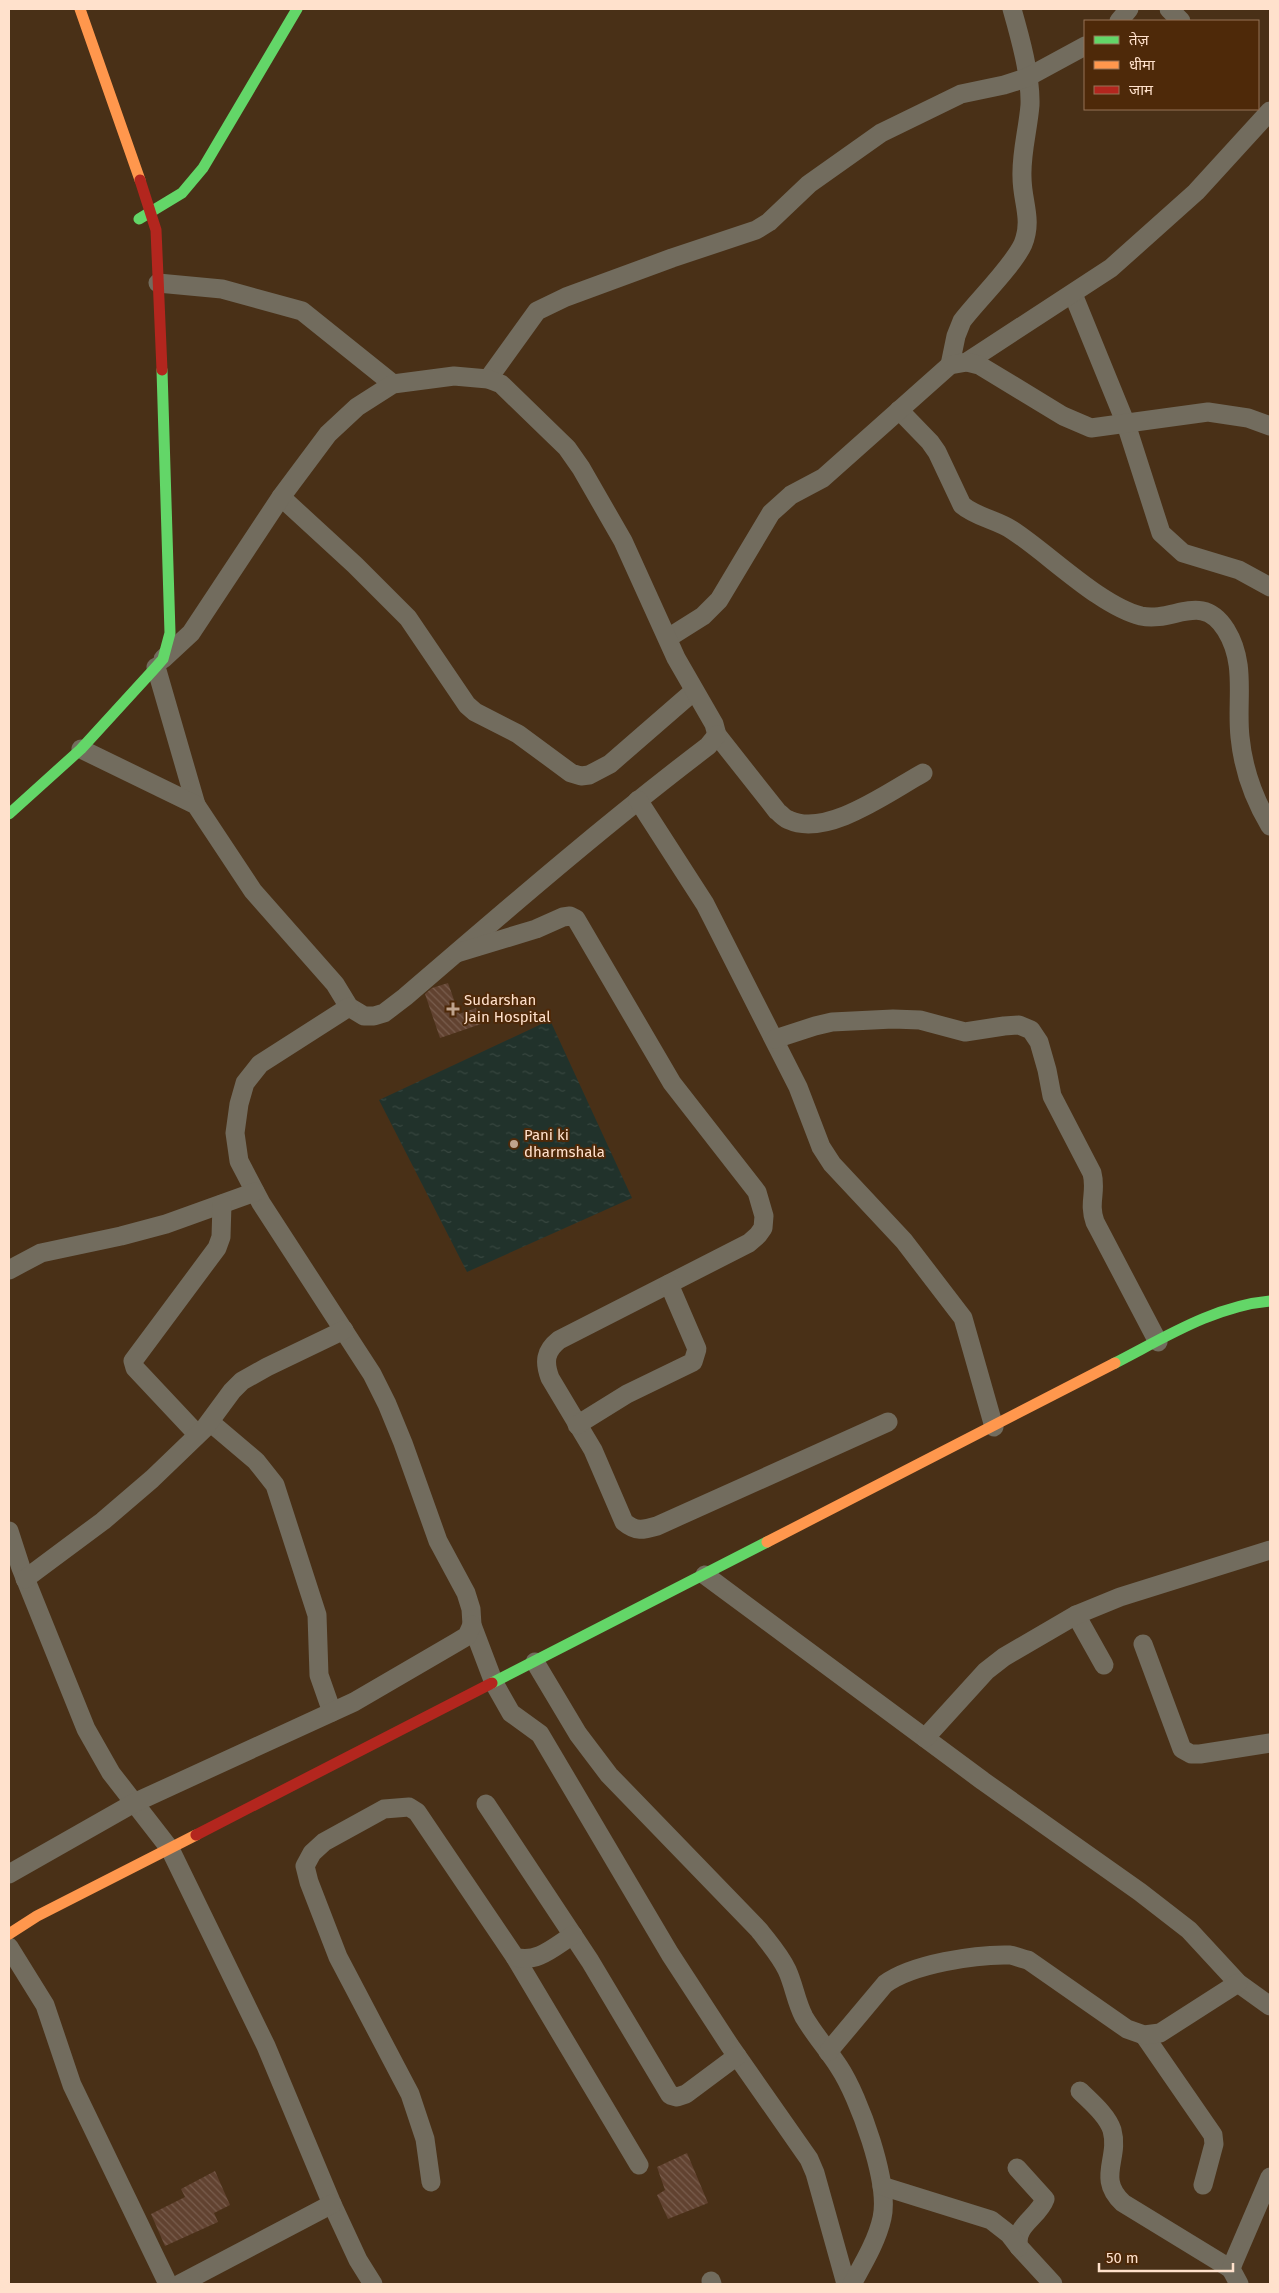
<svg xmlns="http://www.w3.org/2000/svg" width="1279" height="2293" viewBox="0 0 1279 2293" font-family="'Fira Sans','Noto Sans Devanagari',sans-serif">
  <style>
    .water { fill: url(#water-ripples) }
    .building { fill: url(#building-back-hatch) }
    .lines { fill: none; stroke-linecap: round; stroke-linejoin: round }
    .street { stroke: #726c5e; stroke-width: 19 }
    .fast { stroke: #63d668; stroke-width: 11 }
    .slow { stroke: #ff974d; stroke-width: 11 }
    .jam { stroke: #b3261e; stroke-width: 11 }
    .poi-dot { fill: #bfa38d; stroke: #4e2909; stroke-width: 2 }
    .labels { text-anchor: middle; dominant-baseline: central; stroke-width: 4; stroke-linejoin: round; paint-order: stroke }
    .poi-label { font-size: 15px; fill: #ffe1cc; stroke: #4e2909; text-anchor: start }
  </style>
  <defs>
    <pattern id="water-ripples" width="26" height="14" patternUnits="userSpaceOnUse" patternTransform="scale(1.25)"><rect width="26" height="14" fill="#21322b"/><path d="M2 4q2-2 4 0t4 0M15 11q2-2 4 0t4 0" fill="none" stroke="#37463f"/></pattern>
    <pattern id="building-back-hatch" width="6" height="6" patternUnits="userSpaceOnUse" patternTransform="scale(1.25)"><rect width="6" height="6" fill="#614230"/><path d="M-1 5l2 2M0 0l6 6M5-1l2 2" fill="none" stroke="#795d4d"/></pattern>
  </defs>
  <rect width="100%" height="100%" fill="#493017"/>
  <polygon class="water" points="550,1020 632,1198 467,1272 379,1100"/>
  <g class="building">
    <polygon points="448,983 459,1014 476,1008 481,1024 440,1038 425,994 432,988"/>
    <polygon points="687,2153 708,2203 668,2219 657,2195 665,2190 657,2167"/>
    <polygon points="215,2171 230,2205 214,2213 218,2222 165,2246 151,2214 185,2197 181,2189"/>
  </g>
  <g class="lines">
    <g class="street">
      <polyline points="1169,9 1181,21"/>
      <polyline points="1119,21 1129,9"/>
      <polyline points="158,283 222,289 302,311 393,384"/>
      <polyline points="1073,294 1126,424 1161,533 1183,553 1239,570 1270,587"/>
      <polyline points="967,362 1111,268 1196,192 1270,111"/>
      <path d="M950 365 956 336 962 321C978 300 1013 266 1023 244 1033 219 1022 202 1022 177 1021 153 1028 130 1030 105 1031 76 1020 37 1012 9"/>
      <polyline points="488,379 537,311 566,297 672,258 756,230 769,222 809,184 881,133 961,94 1004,85 1026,78 1085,46"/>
      <path d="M899 410 930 442 937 452 962 505C976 517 997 520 1012 530 1049 554 1100 606 1141 616 1174 623 1202 591 1226 630 1247 664 1236 700 1240 737 1243 768 1254 799 1270 826"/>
      <polyline points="281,497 355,565 408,618 467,705 475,712 518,734 571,773 581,776 589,775 610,764 694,691"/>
      <polyline points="668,638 703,616 719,600 771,513 791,495 823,478 950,365 967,362 979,365 1063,416 1091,428 1208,412 1248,418 1270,426"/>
      <path d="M163 659 191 633 281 497 328 434 357 407 393 384 454 376 488 379 501 384 567 448 581 468 623 541 676 658 714 724 717 735 777 811C781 814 785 819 789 820 827 838 890 791 923 773"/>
      <polyline points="156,667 196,805"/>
      <path d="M81 749 196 805 253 891 335 984 349 1007 364 1016H374L384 1013 405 997C505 911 604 825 708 746L717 735"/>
      <polyline points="638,800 705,904 798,1087 821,1147 832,1164 904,1241 963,1318 994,1427"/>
      <path d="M457 953 536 929 563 917 570 916 576 919 672 1083 757 1192 764 1216 763 1228 758 1235 749 1243 559 1340C545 1351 544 1362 550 1378L593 1450 624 1522C636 1532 643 1530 657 1526L888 1422"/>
      <polyline points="349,1007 260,1064 245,1083 239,1104 235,1133 239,1161 261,1203 372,1374 387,1404 403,1443 438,1541 466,1593 471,1609 472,1625 494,1683 511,1713 540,1734 670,1954 730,2046 809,2159 815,2173 846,2284"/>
      <path d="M775 1039 815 1026 832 1022 893 1019 920 1020 965 1032 1004 1026 1019 1025 1031 1030 1039 1042 1047 1070 1052 1096 1092 1173C1097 1192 1088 1202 1095 1222L1158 1342"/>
      <polyline points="9,1270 41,1253 121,1236 166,1224 255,1192"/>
      <polyline points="210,1422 256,1461 275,1485 317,1615 319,1675 332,1712"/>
      <polyline points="577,1425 627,1394 693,1362 697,1349 669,1284"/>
      <polyline points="197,1434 135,1368 133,1361 217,1248 221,1237 222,1204"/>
      <polyline points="9,1531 21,1568 86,1729 111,1773 170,1849 266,2046 332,2204 358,2260 373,2284"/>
      <polyline points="705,1575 983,1781 1140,1892 1189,1930 1238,1983 1270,2006"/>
      <polyline points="25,1579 103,1521 152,1479 204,1429 232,1391 242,1381 267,1367 344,1330"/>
      <polyline points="1076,1615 1104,1665"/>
      <polyline points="1143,1644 1182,1749 1191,1754 1200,1754 1270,1743"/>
      <path d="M535 1662 578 1734 609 1775 759 1930C769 1943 780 1955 787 1970 794 1985 796 2002 804 2017 814 2034 828 2050 839 2067 859 2097 890 2183 882 2218 877 2241 863 2264 852 2284"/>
      <polyline points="925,1738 986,1671 1004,1657 1076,1615 1120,1597 1270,1550"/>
      <polyline points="486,1804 590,1961 670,2095 677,2097 686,2094 737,2056"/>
      <polyline points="9,1874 134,1803 354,1702 457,1642 467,1636 472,1625"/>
      <polyline points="9,1947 45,2005 72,2085 168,2284"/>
      <polyline points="515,1957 639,2165"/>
      <polyline points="1144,2035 1213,2135 1214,2144 1203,2185"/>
      <path d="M828 2052 885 1984C912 1964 976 1954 1010 1955 1016 1956 1022 1959 1028 1960L1127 2029 1144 2035 1160 2033 1238 1983"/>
      <path d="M1080 2091C1091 2102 1107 2115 1112 2130 1120 2159 1096 2178 1123 2203L1231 2269"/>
      <path d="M1017 2168 1045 2199C1039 2217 1013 2226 1019 2247L1053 2284"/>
      <path d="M431 2182 425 2139 410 2094 338 1957 309 1882 305 1866 312 1853 324 1842 384 1809 409 1807 417 1812 515 1957C537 1964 555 1946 573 1935"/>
      <polyline points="882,2186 991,2220 1009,2234 1019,2247"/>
      <polyline points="711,2281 712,2284"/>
      <polyline points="180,2284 332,2204"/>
      <polyline points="1239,2284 1231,2269 1234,2261 1270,2177"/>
    </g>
    <g class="fast">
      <polyline points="139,219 182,193 203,168 297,9"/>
      <polyline points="9,814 81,749 156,667 163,659 170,633 162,370"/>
      <path d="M1115 1363C1164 1338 1214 1306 1270 1301"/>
      <polyline points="492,1683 767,1542"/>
    </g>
    <g class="slow">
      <polyline points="80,9 140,180"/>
      <polyline points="767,1542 1115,1363"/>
      <polyline points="9,1934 37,1916 196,1835"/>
    </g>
    <g class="jam">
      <polyline points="140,180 156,230 162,370"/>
      <polyline points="196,1835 492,1683"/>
    </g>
  </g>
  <g class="poi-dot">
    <path d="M450.5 1001.5h5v5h5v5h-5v5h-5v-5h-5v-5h5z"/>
    <circle cx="514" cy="1144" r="5"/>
  </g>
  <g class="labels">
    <g class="poi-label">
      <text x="464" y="1000">Sudarshan<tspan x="464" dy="17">Jain Hospital</tspan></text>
      <text x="524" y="1135">Pani ki<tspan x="524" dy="17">dharmshala</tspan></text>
    </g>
  </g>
  <rect width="1279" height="2293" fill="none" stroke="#ffe1cc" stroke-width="20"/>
  <rect x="1084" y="20" width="175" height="90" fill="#4e2909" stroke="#957357"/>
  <rect x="1094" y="36" width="25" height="8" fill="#63d668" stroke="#957357"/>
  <text x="1129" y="45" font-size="15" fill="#ffe1cc">तेज़</text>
  <rect x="1094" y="61" width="25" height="8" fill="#ff974d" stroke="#957357"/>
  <text x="1129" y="70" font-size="15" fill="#ffe1cc">धीमा</text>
  <rect x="1094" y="86" width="25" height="8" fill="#b3261e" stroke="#957357"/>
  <text x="1129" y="95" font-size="15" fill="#ffe1cc">जाम</text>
  <path d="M1099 2263v8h134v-8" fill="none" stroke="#ffe1cc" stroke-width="2.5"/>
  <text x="1106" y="2263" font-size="15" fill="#ffe1cc" stroke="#4e2909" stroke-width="4" paint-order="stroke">50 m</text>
</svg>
